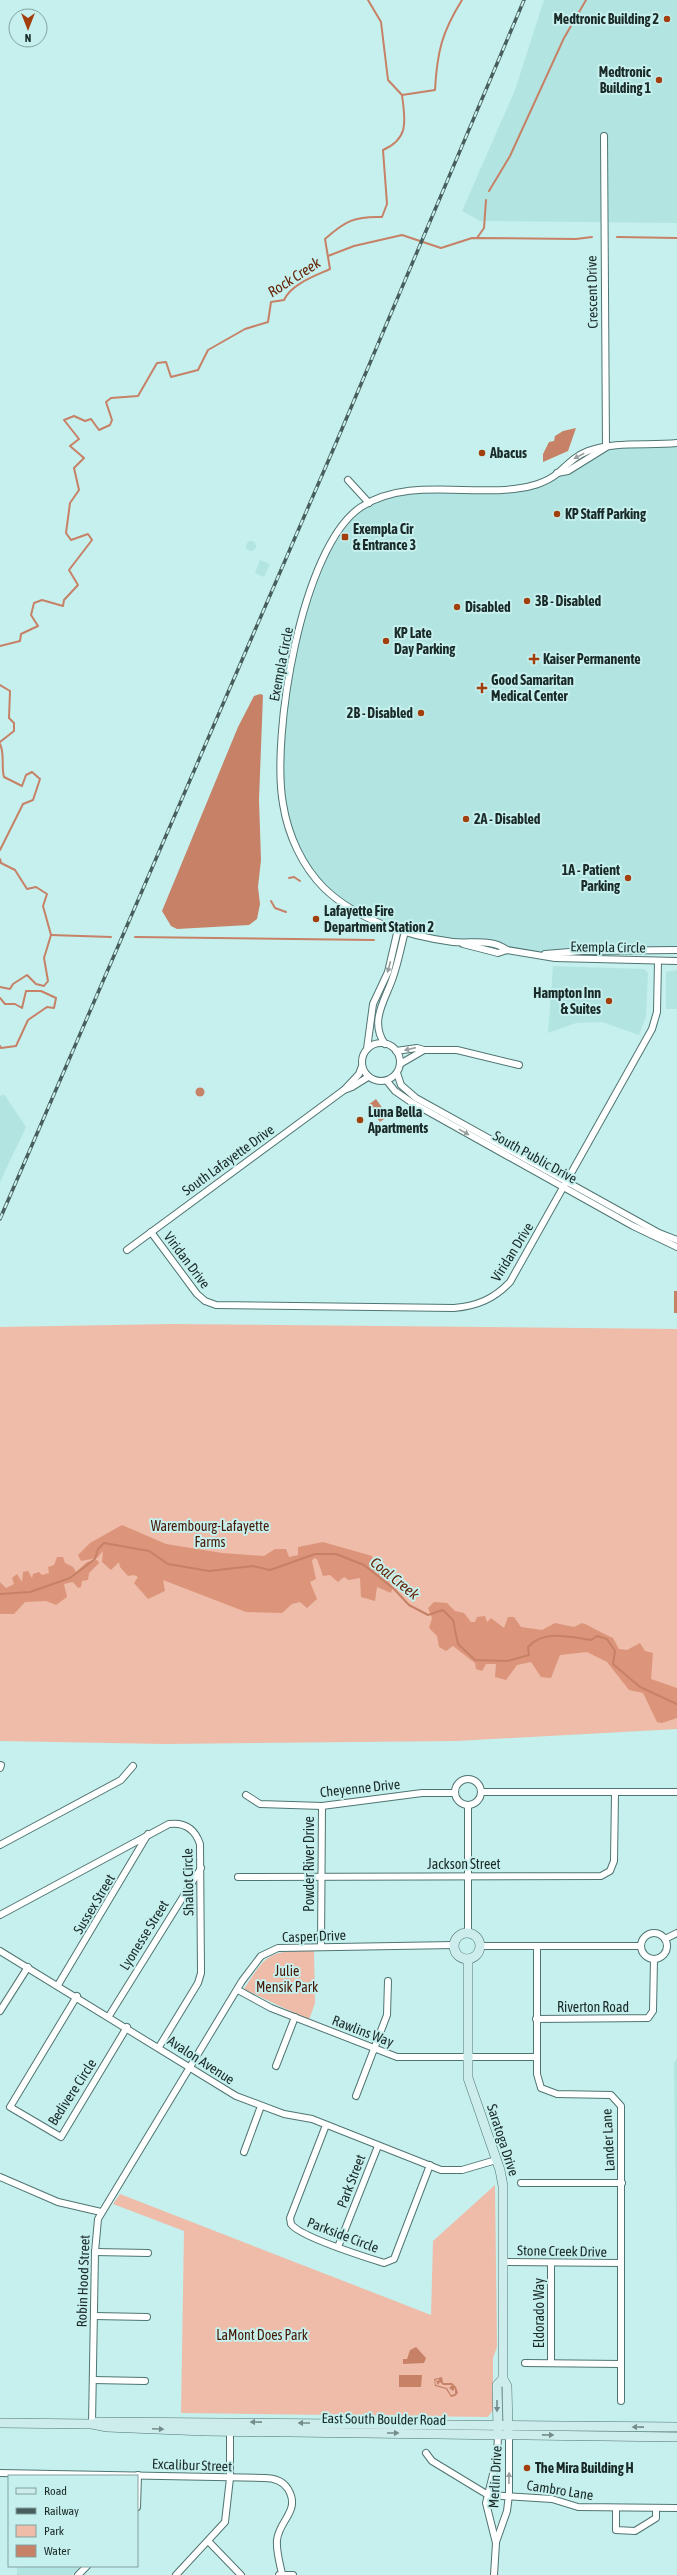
<svg xmlns="http://www.w3.org/2000/svg" width="677" height="2575" viewBox="0 0 677 2575" font-family="'Asap Condensed',sans-serif">
  <style>
    .built { fill: #b2e5e2 }
    .green { fill: #eebca9 }
    .forest { fill: #dc957a }
    .water { fill: #c68167; fill-rule: evenodd }
    .lines { fill: none; stroke-linecap: round; stroke-linejoin: round }
    .stream { stroke: #c68167; stroke-width: 2 }
    .street-casing { stroke: #4f7572; stroke-width: 8 }
    .secondary-casing { stroke: #4f7572; stroke-width: 10 }
    .street { stroke: #fff; stroke-width: 6 }
    .secondary { stroke: #cdedec; stroke-width: 9 }
    .rail-casing { stroke: #475e5c; stroke-width: 3.5 }
    .rail { stroke: #c6f0ed; stroke-width: 2; stroke-dasharray: 6; stroke-linecap: butt }
    .oneway { fill: #989f9f }
    .oneway2 { fill: #748c8a }
    .poi-dot { fill: #a33e0d; stroke: #c6f0ed; stroke-width: 1.5 }
    .labels { text-anchor: middle; dominant-baseline: central; stroke-width: 4; stroke-linejoin: round; paint-order: stroke }
    .poi-label { font-size: 14px; font-weight: bold; fill: #1a2a29; stroke: #c6f0ed; text-anchor: start }
    .street-label { font-size: 14px; fill: #1a2a29; stroke: #c6f0ed }
    .park-label { font-size: 14px; fill: #461906; stroke: #c6f0ed }
    .water-label { font-size: 15px; font-style: italic; fill: #662609; stroke: #c6f0ed }
  </style>
  <rect width="100%" height="100%" fill="#c6f0ed"/>
  <g class="built">
    <polygon points="544,0 677,0 677,223 480,221 462,211 515,90"/>
    <polygon points="677,443 677,950 539,954 507,950 500,945 456,942 405,931 376,921 324,888 297,850 283,803 283,717 306,605 332,542 361,507 400,493 514,489 549,478 566,463 595,449"/>
    <circle cx="251" cy="546" r="5"/>
    <polygon points="260,560 270,564 264,577 255,573"/>
    <polygon points="553,966 644,969 648,973 646,1016 639,1035 602,1022 576,1023 548,1033"/>
    <polygon points="677,970 677,1009 666,1009 666,972"/>
    <polygon points="4,1094 26,1127 0,1182 0,1096"/>
    <polygon points="677,2058 677,2294 674,2063"/>
    <polygon points="17,2566 81,2566 72,2575 17,2575"/>
  </g>
  <g class="green">
    <polygon points="171,1324 677,1329 677,1729 456,1741 165,1744 0,1741 0,1327"/>
    <path d="M314 1950 315 2003 309 2020 244 1989C268 1951 270 1952 314 1950Z"/>
    <polygon points="495,2185 497,2347 493,2358 493,2410 488,2417 181,2413 184,2231 113,2204 120,2194 431,2315 433,2241"/>
  </g>
  <g class="forest">
    <polygon points="122,1525 166,1544 222,1553 264,1556 275,1549 286,1549 289,1557 298,1555 298,1547 323,1542 372,1556 375,1570 393,1586 391,1593 377,1587 375,1601 361,1597 360,1578 349,1580 344,1577 338,1582 330,1575 323,1576 317,1559 314,1558 312,1561 316,1579 310,1582 317,1599 307,1608 300,1602 292,1604 282,1613 246,1612 163,1580 165,1591 148,1599 134,1583 138,1577 134,1575 128,1576 120,1567 119,1562 111,1570 102,1562 103,1551 97,1558 81,1561 78,1555 90,1543"/>
    <polygon points="57,1557 63,1557 65,1563 73,1567 76,1572 87,1562 97,1560 99,1563 89,1573 88,1580 82,1581 81,1587 78,1588 73,1582 64,1584 67,1597 56,1605 46,1601 25,1602 14,1614 0,1614 0,1582 6,1588 14,1584 12,1578 17,1574 22,1582 23,1572 28,1571 32,1578 33,1574 39,1572 42,1575 49,1573 48,1567 54,1565"/>
    <path d="M434 1602 447 1603 455 1611 464 1613 471 1622H475L477 1617 485 1616 487 1622 491 1618 504 1628 508 1617H514L521 1627 542 1630 555 1623 574 1627 582 1623C593 1627 601 1633 613 1638L619 1649 627 1650 640 1643 645 1651 653 1653 651 1679 677 1688V1718L662 1723 657 1722 643 1693 629 1690 607 1662 587 1652 560 1655 551 1678 541 1677 531 1662 517 1665 506 1680 495 1677 496 1664H486L482 1671 476 1669 475 1663 453 1646 446 1651 439 1647 437 1636 429 1628 432 1618 428 1608Z"/>
  </g>
  <g class="water">
    <polygon points="576,428 568,451 543,462 543,454 549,442 554,441 555,436 563,431"/>
    <polygon points="260,694 263,695 259,800 261,860 258,887 260,904 257,919 249,925 177,929 171,926 162,911 238,727 254,696"/>
    <circle cx="200" cy="1092" r="4.5"/>
    <polygon points="376,1099 388,1116 380,1122 368,1105"/>
    <rect x="674" y="1291" width="3" height="22"/>
    <polygon points="416,2347 426,2358 424,2363 403,2364 403,2359 407,2359 410,2350"/>
    <polygon points="399,2375 422,2375 421,2387 399,2387"/>
    <path d="M442 2377 443 2383H452L456 2387 458 2393 455 2396 451 2397 446 2389 435 2386 434 2379ZM437 2379 440 2380 436 2381 438 2385 440 2382 443 2385H452L449 2388 453 2391 455 2388V2394L451 2395 447 2388 436 2385 435 2381Z"/>
  </g>
  <g class="lines">
    <g class="stream">
      <polyline points="368,0 381,22 388,80 402,95"/>
      <polyline points="489,191 510,156 564,38 586,0"/>
      <polyline points="617,237 677,238"/>
      <polyline points="477,238 484,228 486,200"/>
      <polyline points="328,256 354,246 402,235 441,248 472,238 576,239 592,237"/>
      <path d="M0 646 20 641 21 634 38 626 31 615 34 603 42 600 63 606 64 600 78 585 69 570 92 540 88 534 71 540 66 533 70 503 79 490 74 468 84 458 70 446 79 439 64 420 74 416 85 421 91 419 99 430 110 425 112 420 106 402 111 398 138 396 157 363 166 362 171 377 198 370 208 350 245 329 268 322 271 302 284 300C291 284 315 276 330 269L325 239C345 221 355 216 382 217L387 204 383 150C410 138 405 120 402 95L435 90C437 52 442 32 462 0"/>
      <polyline points="0,685 10,691 9,718 14,723 14,731 0,742"/>
      <path d="M0 744C5 754 1 767 4 777L22 786 26 775 32 772 40 779 33 800 23 804 0 850"/>
      <polyline points="0,859 1,863 15,870 27,889 36,887 47,894 43,906 51,935 44,958 48,981 44,986 36,984 27,975 13,984 10,989 0,987"/>
      <polyline points="289,878 294,877 300,881"/>
      <polyline points="271,901 275,908 286,912"/>
      <polyline points="51,935 111,937"/>
      <polyline points="135,937 374,940"/>
      <polyline points="0,998 5,1004 15,1004 22,1008 26,991 41,991 56,998 54,1008 47,1007 28,1020 16,1046 1,1048 0,1046"/>
      <path d="M0 1594 30 1592 70 1578 95 1559 98 1549 104 1543 149 1551 168 1564 209 1571 253 1566 270 1570 315 1554H336L364 1565 394 1589 409 1605 428 1615 443 1610 453 1620 458 1644 475 1660 507 1661 529 1655 528 1647C544 1629 570 1637 591 1640L597 1636 607 1639 615 1651 613 1664 640 1687 677 1704"/>
    </g>
    <g class="street-casing">
      <g id="street">
        <polyline points="604,136 606,447"/>
        <polyline points="557,473 568,471 605,448"/>
        <polyline points="348,480 369,503"/>
        <polyline points="463,944 498,953 507,950 555,958 677,961"/>
        <path d="M507 950C491 938 471 944 453 942 407 936 357 920 324 888 302 866 288 835 283 804 271 736 301 547 361 507 405 478 465 495 514 489 528 488 546 483 558 473 568 464 575 456 588 451 615 441 649 446 677 443"/>
        <polyline points="545,954 582,951 677,950"/>
        <circle cx="381" cy="1062" r="19"/>
        <path d="M385 1044C369 1022 385 1000 392 980 398 964 401 947 405 931"/>
        <polyline points="367,1049 373,1004 388,972 398,929"/>
        <polyline points="424,1050 457,1050 519,1065"/>
        <polyline points="396,1051 417,1048 424,1050 400,1064"/>
        <polyline points="397,1073 401,1085 416,1098 659,1233 677,1240"/>
        <polyline points="387,1081 395,1091 411,1102 633,1226 677,1247"/>
        <polyline points="344,1090 352,1087 368,1077"/>
        <path d="M151 1232 197 1294 205 1301 216 1305 454 1308C477 1306 494 1299 510 1282L652 1029 657 1012 658 961"/>
        <polyline points="127,1250 344,1090 359,1074 362,1066"/>
        <polyline points="0,1768 1,1765"/>
        <circle cx="468" cy="1792" r="13"/>
        <polyline points="482,1792 677,1792"/>
        <polyline points="246,1795 260,1804 322,1806 422,1793 455,1793"/>
        <polyline points="468,1806 468,1933"/>
        <polyline points="0,1845 121,1780 133,1766"/>
        <polyline points="238,1877 601,1876 610,1871 614,1861 615,1793"/>
        <path d="M0 1915 169 1824C185 1822 195 1829 200 1844L201 1973 198 1983 159 2047"/>
        <circle cx="654" cy="1946" r="13"/>
        <polyline points="665,1939 677,1933"/>
        <polyline points="321,1946 322,1806"/>
        <polyline points="480,1946 641,1946"/>
        <polyline points="537,1946 537,2074 541,2088 557,2094 611,2095 621,2106 621,2401"/>
        <polyline points="0,1951 236,2096 284,2114 312,2119 441,2170 462,2170 496,2160"/>
        <polyline points="58,1985 148,1834"/>
        <polyline points="238,1990 271,2008 397,2057 536,2057"/>
        <polyline points="77,1996 10,2107 61,2137 127,2027"/>
        <polyline points="0,2011 28,1967"/>
        <polyline points="109,2016 201,1868"/>
        <polyline points="536,2019 648,2018 653,2011 654,1959"/>
        <polyline points="276,2066 295,2017"/>
        <polyline points="356,2096 387,2015 388,1981"/>
        <path d="M326 2125 290 2218 291 2224C300 2237 365 2257 384 2263L394 2259 430 2165"/>
        <polyline points="244,2152 261,2106"/>
        <polyline points="0,2177 58,2202 101,2212"/>
        <polyline points="521,2183 622,2183"/>
        <polyline points="338,2247 378,2146"/>
        <polyline points="95,2252 148,2253"/>
        <polyline points="504,2262 621,2263"/>
        <polyline points="94,2316 147,2317"/>
        <polyline points="525,2363 621,2364"/>
        <polyline points="551,2363 551,2263"/>
        <polyline points="93,2380 145,2381"/>
        <polyline points="92,2424 95,2252 98,2219 242,1981 261,1956 278,1948 454,1945"/>
        <polyline points="426,2453 432,2461 488,2495 552,2499 578,2507 677,2508"/>
        <path d="M0 2473 264 2478C274 2478 283 2481 288 2489 301 2511 279 2520 277 2540 276 2551 280 2564 282 2574"/>
        <polyline points="137,2507 138,2475"/>
        <polyline points="616,2508 616,2530 635,2531 656,2518 656,2509"/>
        <polyline points="209,2542 241,2575"/>
        <polyline points="496,2542 507,2511 509,2495 509,2435"/>
        <polyline points="78,2575 87,2566"/>
        <polyline points="176,2575 225,2522 230,2478 230,2428"/>
        <polyline points="279,2575 293,2575"/>
        <polyline points="494,2575 496,2543 486,2503 497,2458 498,2435"/>
      </g>
    </g>
    <g class="secondary-casing">
      <g id="secondary">
        <circle cx="467" cy="1946" r="13"/>
        <polyline points="468,1959 468,2078 500,2170 503,2186 503,2379 507,2386 508,2430"/>
        <polyline points="97,2422 677,2427"/>
        <polyline points="0,2423 92,2424 107,2427 205,2431 677,2437"/>
        <polyline points="498,2429 497,2385 503,2379"/>
      </g>
    </g>
    <use href="#street" class="street"/>
    <use href="#secondary" class="secondary"/>
    <g class="rail-casing">
      <polyline id="rail" points="0,1219 336,443 524,0"/>
    </g>
    <use href="#rail" class="rail"/>
  </g>
  <defs><path id="oneway-solid" d="M-6-.8H1V-3.2L6.5 0L1 3.2V.8H-6Z"/></defs>
  <g class="oneway">
    <use href="#oneway-solid" transform="translate(579 456) rotate(152)"/>
    <use href="#oneway-solid" transform="translate(389 967) rotate(105)"/>
    <use href="#oneway-solid" transform="translate(410 1049) rotate(167)"/>
    <use href="#oneway-solid" transform="translate(464 1132) rotate(29)"/>
    <use href="#oneway-solid" transform="translate(509 2478) rotate(-89)"/>
  </g>
  <g class="oneway2">
    <use href="#oneway-solid" transform="translate(497 2406) rotate(90)"/>
    <use href="#oneway-solid" transform="translate(256 2422) rotate(-179)"/>
    <use href="#oneway-solid" transform="translate(304 2423) rotate(-180)"/>
    <use href="#oneway-solid" transform="translate(638 2427) rotate(-179)"/>
    <use href="#oneway-solid" transform="translate(158 2429) rotate(2)"/>
    <use href="#oneway-solid" transform="translate(393 2433)"/>
    <use href="#oneway-solid" transform="translate(548 2435) rotate(1)"/>
  </g>
  <g class="poi-dot">
    <circle cx="667" cy="19" r="4"/>
    <circle cx="659" cy="80" r="4"/>
    <circle cx="482" cy="453" r="4"/>
    <circle cx="557" cy="514" r="4"/>
    <rect x="341" y="533" width="8" height="8" rx="2"/>
    <circle cx="527" cy="601" r="4"/>
    <circle cx="457" cy="607" r="4"/>
    <circle cx="386" cy="641" r="4"/>
    <path d="M532 653h4v4h4v4h-4v4h-4v-4h-4v-4h4z"/>
    <path d="M480 682h4v4h4v4h-4v4h-4v-4h-4v-4h4z"/>
    <circle cx="421" cy="713" r="4"/>
    <circle cx="466" cy="819" r="4"/>
    <circle cx="628" cy="878" r="4"/>
    <circle cx="316" cy="919" r="4"/>
    <circle cx="609" cy="1001" r="4"/>
    <circle cx="360" cy="1120" r="4"/>
    <circle cx="527" cy="2468" r="4"/>
  </g>
  <g class="labels">
    <g class="poi-label">
      <text x="659" y="19" text-anchor="end">Medtronic Building 2</text>
      <text x="651" y="72" text-anchor="end">Medtronic<tspan x="651" dy="16">Building 1</tspan></text>
      <text x="490" y="453">Abacus</text>
      <text x="565" y="514">KP Staff Parking</text>
      <text x="353" y="529">Exempla Cir<tspan x="353" dy="16">&amp; Entrance 3</tspan></text>
      <text x="535" y="601">3B - Disabled</text>
      <text x="465" y="607">Disabled</text>
      <text x="394" y="633">KP Late<tspan x="394" dy="16">Day Parking</tspan></text>
      <text x="543" y="659">Kaiser Permanente</text>
      <text x="491" y="680">Good Samaritan<tspan x="491" dy="16">Medical Center</tspan></text>
      <text x="413" y="713" text-anchor="end">2B - Disabled</text>
      <text x="474" y="819">2A - Disabled</text>
      <text x="620" y="870" text-anchor="end">1A - Patient<tspan x="620" dy="16">Parking</tspan></text>
      <text x="324" y="911">Lafayette Fire<tspan x="324" dy="16">Department Station 2</tspan></text>
      <text x="601" y="993" text-anchor="end">Hampton Inn<tspan x="601" dy="16">&amp; Suites</tspan></text>
      <text x="368" y="1112">Luna Bella<tspan x="368" dy="16">Apartments</tspan></text>
      <text x="535" y="2468">The Mira Building H</text>
    </g>
    <g class="street-label">
      <text transform="translate(592 292) rotate(-91)">Crescent Drive</text>
      <text transform="translate(281 664) rotate(-79)">Exempla Circle</text>
      <text transform="translate(608 947) rotate(1)">Exempla Circle</text>
      <text transform="translate(535 1157) rotate(29)">South Public Drive</text>
      <text transform="translate(228 1160) rotate(-36)">South Lafayette Drive</text>
      <text transform="translate(512 1252) rotate(-58)">Viridan Drive</text>
      <text transform="translate(187 1260) rotate(53)">Viridan Drive</text>
      <text transform="translate(360 1788) rotate(-6)">Cheyenne Drive</text>
      <text transform="translate(309 1864) rotate(-90)">Powder River Drive</text>
      <text x="464" y="1864">Jackson Street</text>
      <text transform="translate(188 1882) rotate(-91)">Shallot Circle</text>
      <text transform="translate(94 1904) rotate(-59)">Sussex Street</text>
      <text transform="translate(144 1935) rotate(-58)">Lyonesse Street</text>
      <text transform="translate(314 1936) rotate(-2)">Casper Drive</text>
      <text x="593" y="2007">Riverton Road</text>
      <text transform="translate(363 2031) rotate(21)">Rawlins Way</text>
      <text transform="translate(201 2060) rotate(33)">Avalon Avenue</text>
      <text transform="translate(72 2092) rotate(-57)">Bedivere Circle</text>
      <text transform="translate(503 2140) rotate(72)">Saratoga Drive</text>
      <text transform="translate(608 2140) rotate(-93)">Lander Lane</text>
      <text transform="translate(351 2181) rotate(-69)">Park Street</text>
      <text transform="translate(343 2235) rotate(21)">Parkside Circle</text>
      <text transform="translate(562 2251) rotate(1)">Stone Creek Drive</text>
      <text transform="translate(83 2281) rotate(-88)">Robin Hood Street</text>
      <text transform="translate(539 2313) rotate(-90)">Eldorado Way</text>
      <text transform="translate(384 2419) rotate(1)">East South Boulder Road</text>
      <text transform="translate(192 2465) rotate(2)">Excalibur Street</text>
      <text transform="translate(495 2477) rotate(-87)">Merlin Drive</text>
      <text transform="translate(560 2490) rotate(9)">Cambro Lane</text>
    </g>
    <g class="park-label">
      <text x="210" y="1526">Warembourg-Lafayette<tspan x="210" dy="16">Farms</tspan></text>
      <text x="287" y="1971">Julie<tspan x="287" dy="16">Mensik Park</tspan></text>
      <text x="262" y="2335">LaMont Does Park</text>
    </g>
    <g class="water-label">
      <text transform="translate(294 277) rotate(-33)">Rock Creek</text>
      <text transform="translate(395 1578) rotate(39)">Coal Creek</text>
    </g>
  </g>
  <rect x="8" y="2475" width="130" height="92" fill="#c6f0ed" stroke="#81a19f"/>
  <rect x="16" y="2488" width="20" height="6" fill="#cdedec" stroke="#81a19f"/>
  <text x="44" y="2495" font-size="12" fill="#1a2a29">Road</text>
  <rect x="16" y="2508" width="20" height="6" fill="#475e5c" stroke="#81a19f"/>
  <text x="44" y="2515" font-size="12" fill="#1a2a29">Railway</text>
  <rect x="16" y="2525" width="20" height="12" fill="#eebca9" stroke="#81a19f"/>
  <text x="44" y="2535" font-size="12" fill="#1a2a29">Park</text>
  <rect x="16" y="2545" width="20" height="12" fill="#c68167" stroke="#81a19f"/>
  <text x="44" y="2555" font-size="12" fill="#1a2a29">Water</text>
  <g transform="translate(28 28) rotate(180)"><circle r="19" fill="#c6f0ed" stroke="#81a19f"/>
  <path d="M0-3L7 15L0 10L-7 15Z" fill="#a33e0d"/>
  <text y="-6" font-size="11" font-weight="bold" text-anchor="middle" fill="#1a2a29">N</text>
  </g>
</svg>
